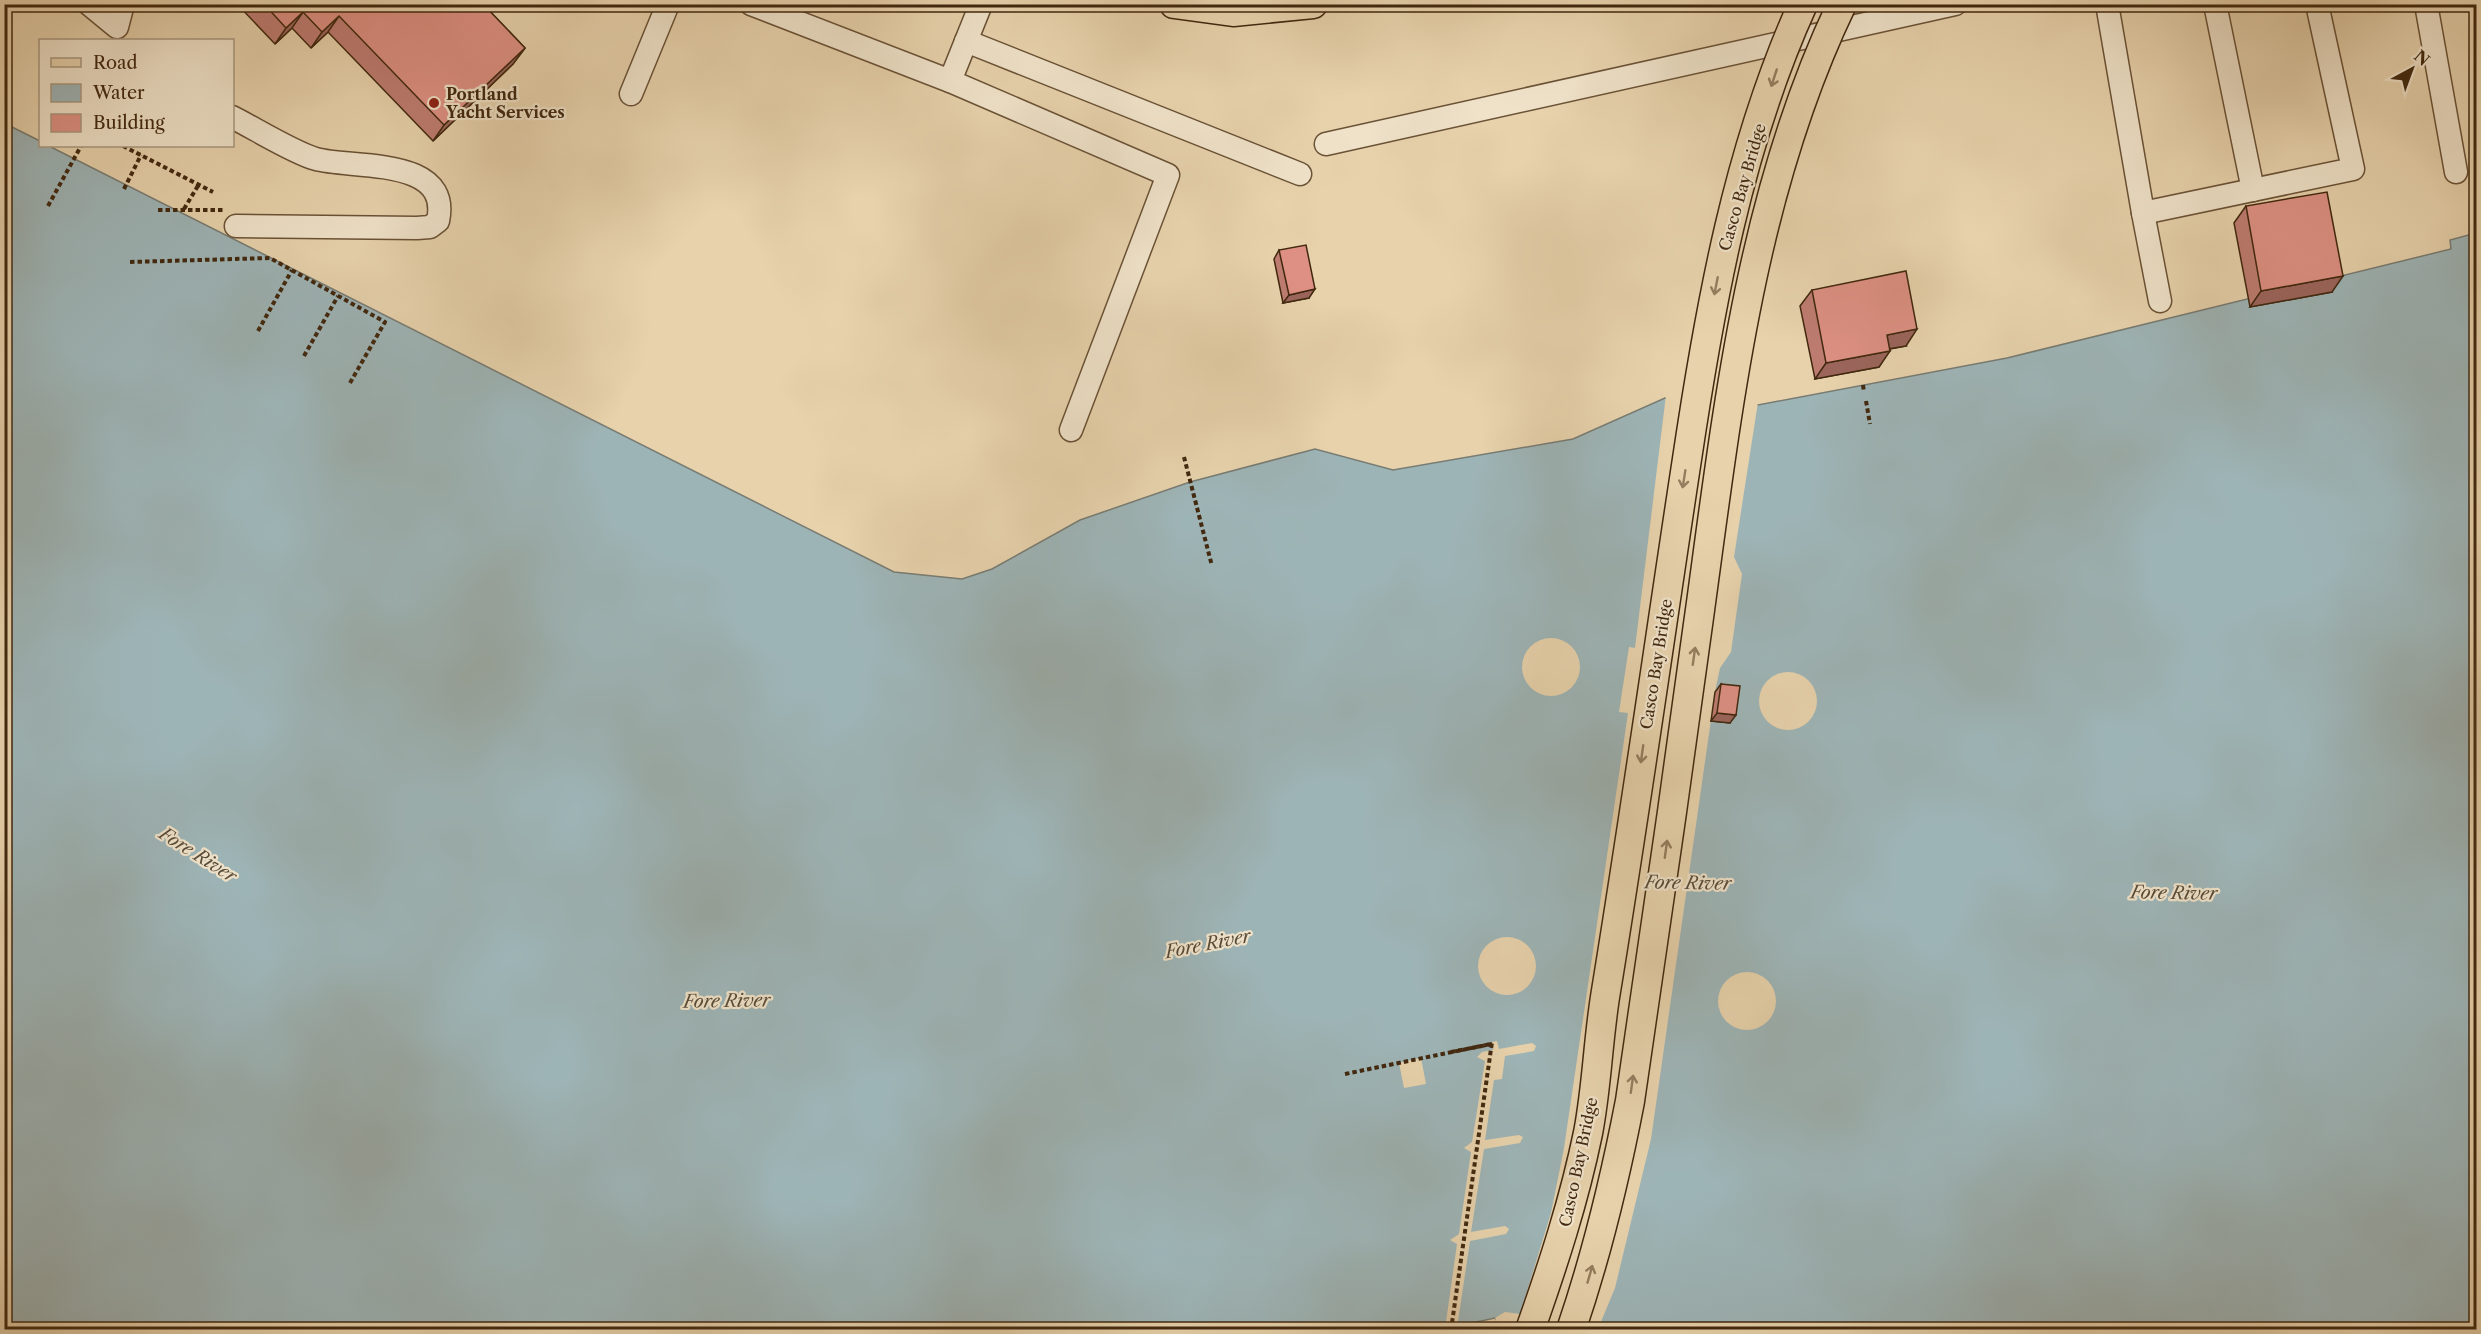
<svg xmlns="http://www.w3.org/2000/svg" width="2481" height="1334" viewBox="0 0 2481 1334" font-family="'Libre Caslon Text',serif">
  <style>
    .water { fill: #9db4b6; stroke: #787c73; stroke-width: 1.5 }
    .pier { fill: #e7d2ac }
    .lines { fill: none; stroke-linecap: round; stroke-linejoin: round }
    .minor-casing { stroke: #6a5236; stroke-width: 25 }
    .major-casing { stroke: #41280f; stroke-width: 31 }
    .path { stroke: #41280f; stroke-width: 4; stroke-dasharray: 4.5 3; stroke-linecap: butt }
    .minor { stroke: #efe2c9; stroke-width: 22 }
    .major { stroke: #e7d2ac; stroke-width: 28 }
    .major-bridge-casing { stroke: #41280f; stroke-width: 31; stroke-linecap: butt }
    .path-bridge { stroke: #41280f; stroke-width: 4; stroke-dasharray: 4.5 3; stroke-linecap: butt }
    .major-bridge { stroke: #e7d2ac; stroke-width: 28 }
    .wall { fill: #be7c71; stroke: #41280f; stroke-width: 1.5 }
    .shaded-wall { fill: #9b655c; stroke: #41280f; stroke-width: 1.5 }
    .building { fill: #dd9083; stroke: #41280f; stroke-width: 1.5 }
    .oneway { stroke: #947d5e }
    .poi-dot { fill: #8f2418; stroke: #efe2c9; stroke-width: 2 }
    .labels { text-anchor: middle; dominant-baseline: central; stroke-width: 4.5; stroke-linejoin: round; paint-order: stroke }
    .poi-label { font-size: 16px; font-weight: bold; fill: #41280f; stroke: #efe2c9; text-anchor: start }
    .street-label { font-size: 16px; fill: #41280f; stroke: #efe2c9 }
    .water-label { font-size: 18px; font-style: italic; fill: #584b39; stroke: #efe2c9 }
  </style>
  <rect width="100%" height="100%" fill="#e7d2ac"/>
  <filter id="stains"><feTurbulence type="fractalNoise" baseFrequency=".00333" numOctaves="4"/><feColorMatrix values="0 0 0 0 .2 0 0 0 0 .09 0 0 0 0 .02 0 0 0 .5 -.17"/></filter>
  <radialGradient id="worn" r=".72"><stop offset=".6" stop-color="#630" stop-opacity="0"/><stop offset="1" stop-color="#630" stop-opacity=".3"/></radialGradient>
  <polygon class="water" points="4,123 40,141 40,146 49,146 894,572 962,579 992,569 1080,520 1190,482 1315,449 1393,470 1573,439 1665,398 1758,405 2007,358 2451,249 2450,240 2476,233 2476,1329 1598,1330 1600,1325 1498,1322 1495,1318 1438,1330 5,1329"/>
  <g class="pier">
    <polygon points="1666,395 1758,402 1734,557 1742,574 1731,652 1720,668 1715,692 1651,1139 1615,1288 1598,1329 1498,1325 1495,1318 1505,1312 1520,1314 1551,1213 1564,1148 1628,713 1619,712 1629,647 1635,648"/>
    <circle cx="1551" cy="667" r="29"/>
    <circle cx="1788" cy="701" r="29"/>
    <circle cx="1507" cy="966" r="29"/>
    <circle cx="1747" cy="1001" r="29"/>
    <polygon points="1497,1041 1499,1049 1532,1043 1536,1046 1534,1051 1505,1056 1502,1079 1494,1080 1485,1140 1519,1135 1523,1137 1520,1143 1484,1149 1471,1232 1505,1226 1509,1229 1506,1234 1470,1241 1457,1328 1445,1329 1457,1244 1450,1240 1459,1234 1471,1152 1464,1148 1472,1142 1485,1061 1477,1057 1482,1052 1493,1050 1492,1042"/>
    <polygon points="1421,1058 1426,1084 1404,1088 1399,1063"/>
  </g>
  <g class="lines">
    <g class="minor-casing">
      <g id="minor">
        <polyline points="89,4 117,27 123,4"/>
        <polyline points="751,4 950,81"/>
        <polyline points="981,4 950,81 1168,175 1071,430"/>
        <polyline points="2107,4 2143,213 2353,169 2317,4"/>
        <polyline points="2215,4 2253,190"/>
        <polyline points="2426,4 2456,172"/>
        <polyline points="966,41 1300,174"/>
        <polyline points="631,94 668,4"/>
        <path d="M232 117C254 128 294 153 316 159 352 169 452 156 438 221L430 227 417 228 236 226"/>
        <polyline points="1326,144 1955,4"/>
        <polyline points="2143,213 2160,301"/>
      </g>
    </g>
    <g class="major-casing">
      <polyline id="major" points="1174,4 1233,12 1313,4"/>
    </g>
    <g class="path">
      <polyline points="123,146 213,192"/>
      <polyline points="124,189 141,155"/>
      <polyline points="48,206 81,146"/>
      <polyline points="184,209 199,184"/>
      <polyline points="158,210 224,210"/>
      <polyline points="130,262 270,258 385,322 350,383"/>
      <polyline points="258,331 292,270"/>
      <polyline points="304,356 338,296"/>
      <polyline points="1863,385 1864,392"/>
      <polyline points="1866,401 1870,424"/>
      <polyline points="1184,457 1212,566"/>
      <polyline points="1345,1074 1491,1044"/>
      <polyline points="1451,1330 1492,1042"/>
    </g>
    <use href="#minor" class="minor"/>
    <use href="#major" class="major"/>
    <g class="major-bridge-casing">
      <g id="major-bridge">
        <path d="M1530 1330C1553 1265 1574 1201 1588 1133 1597 1087 1598 1038 1606 991 1635 814 1660 636 1687 459 1710 305 1738 147 1803 4"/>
        <path d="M1571 1330C1597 1254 1615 1179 1630 1101 1654 937 1678 774 1700 610 1728 406 1751 193 1842 4"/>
      </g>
    </g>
    <polyline class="path-bridge" points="1451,1052 1492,1044"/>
    <use href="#major-bridge" class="major-bridge"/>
  </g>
  <g class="wall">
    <polygon points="237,4 483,4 525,48 513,64 433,141 328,32 311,48 292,28 275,44"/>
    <polygon points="2246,206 2332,292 2250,307 2234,223"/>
    <polygon points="1279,250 1309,298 1283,303 1274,259"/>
    <polygon points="1812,290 1906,346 1890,349 1879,367 1815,379 1800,306"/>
    <polygon points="1721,684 1730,723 1711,721 1715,692"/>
  </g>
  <g class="shaded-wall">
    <polygon points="303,12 292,28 275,44 286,28"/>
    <polygon points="339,16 328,32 311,48 322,32"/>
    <polygon points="525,48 513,64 433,141 444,125"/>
    <polygon points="2343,276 2332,292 2250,307 2261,291"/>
    <polygon points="1315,289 1309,298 1283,303 1289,295"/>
    <polygon points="1917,329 1906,346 1876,351 1887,335"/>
    <polygon points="1890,351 1879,367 1815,379 1826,363"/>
    <polygon points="1717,713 1736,715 1730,723 1711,721"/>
  </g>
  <g class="building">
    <polygon points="264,4 483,4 525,48 444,125 339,16 322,32 303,12 286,28"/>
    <polygon points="2327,192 2343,276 2261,291 2246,206"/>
    <polygon points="1306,245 1315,289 1289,295 1279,250"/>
    <polygon points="1906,271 1917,329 1887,335 1890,351 1826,363 1812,290"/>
    <polygon points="1721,684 1740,686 1736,715 1717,713"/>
  </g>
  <defs><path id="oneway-shaft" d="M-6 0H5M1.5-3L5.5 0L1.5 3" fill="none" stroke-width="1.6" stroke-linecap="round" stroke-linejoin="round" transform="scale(1.5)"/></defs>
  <g class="oneway">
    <use href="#oneway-shaft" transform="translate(1774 78) rotate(108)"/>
    <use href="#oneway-shaft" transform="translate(1716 286) rotate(101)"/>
    <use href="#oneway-shaft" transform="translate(1684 479) rotate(99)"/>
    <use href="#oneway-shaft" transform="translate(1694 656) rotate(-82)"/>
    <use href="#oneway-shaft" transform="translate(1642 754) rotate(98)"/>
    <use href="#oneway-shaft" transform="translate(1666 849) rotate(-82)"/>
    <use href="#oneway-shaft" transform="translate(1632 1084) rotate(-82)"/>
    <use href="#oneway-shaft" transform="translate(1590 1274) rotate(-74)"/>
  </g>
  <circle class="poi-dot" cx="434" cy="103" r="6"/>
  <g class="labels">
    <g class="poi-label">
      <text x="446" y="94">Portland<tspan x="446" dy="18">Yacht Services</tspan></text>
    </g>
    <g class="street-label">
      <text transform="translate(1742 187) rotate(-74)">Casco Bay Bridge</text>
      <text transform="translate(1656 664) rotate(-81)">Casco Bay Bridge</text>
      <text transform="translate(1578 1162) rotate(-78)">Casco Bay Bridge</text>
    </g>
    <g class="water-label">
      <text transform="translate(198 855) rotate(32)">Fore River</text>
      <text transform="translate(1688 883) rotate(1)">Fore River</text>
      <text transform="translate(2174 893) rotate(1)">Fore River</text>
      <text transform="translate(1208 944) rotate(-11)">Fore River</text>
      <text transform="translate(727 1001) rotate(-1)">Fore River</text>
    </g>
  </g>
  <rect width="2481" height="1334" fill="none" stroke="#e7d2ac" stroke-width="24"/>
  <rect x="6" y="6" width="2469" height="1322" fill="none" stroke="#41280f" stroke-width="3"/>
  <rect x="12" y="12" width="2457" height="1310" fill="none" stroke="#41280f" stroke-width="1.5"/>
  <rect x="39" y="39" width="195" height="108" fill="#efe2c9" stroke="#a9987f" stroke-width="1.5"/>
  <rect x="51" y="58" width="30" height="9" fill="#e7d2ac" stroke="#a9987f" stroke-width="1.5"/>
  <text x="93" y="69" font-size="18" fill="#41280f">Road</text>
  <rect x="51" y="84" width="30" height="18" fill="#9db4b6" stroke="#a9987f" stroke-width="1.5"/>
  <text x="93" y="99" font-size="18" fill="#41280f">Water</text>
  <rect x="51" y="114" width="30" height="18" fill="#dd9083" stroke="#a9987f" stroke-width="1.5"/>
  <text x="93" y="129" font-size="18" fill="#41280f">Building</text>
  <g transform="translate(2412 69) rotate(41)" stroke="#efe2c9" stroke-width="4.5" paint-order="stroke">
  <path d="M0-4.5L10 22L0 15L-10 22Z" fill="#41280f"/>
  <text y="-9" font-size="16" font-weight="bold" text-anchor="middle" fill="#41280f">N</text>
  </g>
  <rect width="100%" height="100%" filter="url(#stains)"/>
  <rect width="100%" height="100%" fill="url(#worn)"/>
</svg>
